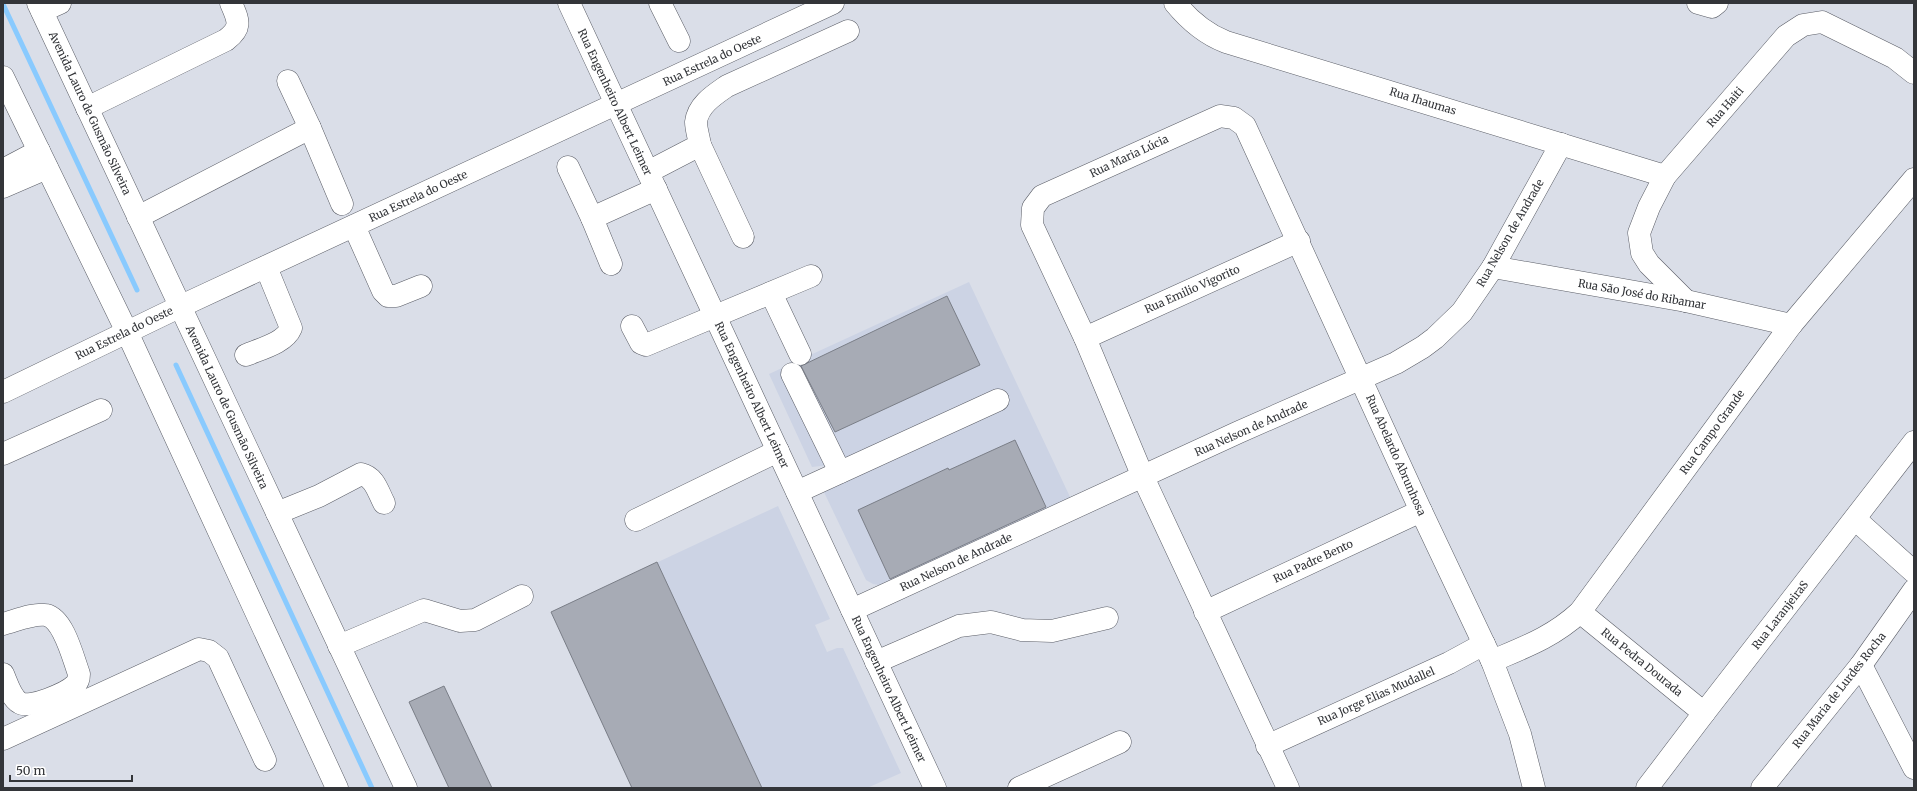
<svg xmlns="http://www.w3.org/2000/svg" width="1917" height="791" viewBox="0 0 1917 791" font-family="Merriweather,serif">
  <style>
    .built { fill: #ccd3e4 }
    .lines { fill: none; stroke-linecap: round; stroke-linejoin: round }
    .stream { stroke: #89cafe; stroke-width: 5 }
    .building { fill: #a7abb5; stroke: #7a7e87 }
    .minor-casing { stroke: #5a5d66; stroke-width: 23 }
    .minor { stroke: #fff; stroke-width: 22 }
    .labels { text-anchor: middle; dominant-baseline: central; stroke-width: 3.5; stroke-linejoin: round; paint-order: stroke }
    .street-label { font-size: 11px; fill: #333539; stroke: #fff }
  </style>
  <rect width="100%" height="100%" fill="#dadee8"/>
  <g class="built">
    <polygon points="969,282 1071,499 884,586 873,584 866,580 822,488 830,465 812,467 769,374"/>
    <polygon points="778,506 830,619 815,625 827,652 837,648 843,648 901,773 867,788 632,788 551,612"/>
  </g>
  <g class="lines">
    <g class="stream">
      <polyline points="3,4 137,290"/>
      <polyline points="176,365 372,788"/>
    </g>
  </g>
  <g class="building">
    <polygon points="947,296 980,365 835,432 801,366"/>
    <polygon points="1015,440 1046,507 890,579 858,510 948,468 949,470"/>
    <polygon points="657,562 762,788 632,788 551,612"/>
    <polygon points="444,686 492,788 449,788 409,702"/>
  </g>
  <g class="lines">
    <g class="minor-casing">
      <g id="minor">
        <polyline points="38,3 406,788"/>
        <polyline points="569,3 935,788"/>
        <polyline points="660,3 679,41"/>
        <path d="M1175 3C1189 20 1205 34 1226 42L1665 176"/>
        <polyline points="1698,3 1712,7 1717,3"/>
        <polyline points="42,11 60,3"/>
        <polyline points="3,77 127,332 337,788"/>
        <polyline points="288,81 310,128"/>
        <path d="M87 108 226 40C243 27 238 20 231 3"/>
        <polyline points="700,145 743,237"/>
        <polyline points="568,167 592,218"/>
        <polyline points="3,170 39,151"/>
        <path d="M648 172 700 145C699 138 696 129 696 122 698 105 714 95 727 86L848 31"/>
        <polyline points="3,187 47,168"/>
        <polyline points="138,217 310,128 342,204"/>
        <polyline points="354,226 383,291 388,296 396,296 421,286"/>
        <polyline points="611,264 592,218 656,189"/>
        <polyline points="1493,267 1686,301 1791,325"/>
        <polyline points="771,293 800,354"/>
        <polyline points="1686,301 1649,264 1642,253 1639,233 1649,207 1665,176 1786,36 1803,25 1822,22 1895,58 1914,73"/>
        <polyline points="632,326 641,343 646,345 811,276"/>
        <polyline points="1085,338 1299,241"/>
        <path d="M246 355C260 349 285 343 291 328L266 267"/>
        <polyline points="792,374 840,472"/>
        <polyline points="3,392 179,307 833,3"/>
        <polyline points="3,454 101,410"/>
        <polyline points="797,492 998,400"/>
        <path d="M277 513 319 496 361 474C375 477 378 492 384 503"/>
        <polyline points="1855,519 1914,572"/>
        <polyline points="636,520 778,451"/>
        <polyline points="852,610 1239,432 1396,363 1423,347 1435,338 1462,312 1493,267 1561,144"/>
        <polyline points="1205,612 1421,511"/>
        <polyline points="1580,612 1704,713"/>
        <path d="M3 624C15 621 33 613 46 615 64 619 73 658 79 674 79 678 78 682 75 685 67 693 30 709 20 703 11 698 7 683 3 674"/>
        <polyline points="339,646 424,610 460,621 475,620 522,596"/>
        <path d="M1492 661C1525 647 1553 637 1580 612L1791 325 1914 179"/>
        <polyline points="876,662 959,626 991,622 1022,630 1052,631 1107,618"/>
        <polyline points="1861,665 1914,768"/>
        <polyline points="3,739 199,649 209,651 218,658 265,760"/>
        <polyline points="1267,746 1449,663 1484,644"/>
        <polyline points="1019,788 1120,742"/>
        <polyline points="1288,788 1143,477 1085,338 1032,225 1033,208 1042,196 1220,116 1234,118 1245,126 1421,511 1492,661 1520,734 1534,788"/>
        <polyline points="1647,788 1704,713 1914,442"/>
        <polyline points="1762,788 1861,665 1914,590"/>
      </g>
    </g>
    <use href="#minor" class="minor"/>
  </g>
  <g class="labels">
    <g class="street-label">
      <text transform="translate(712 60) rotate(-25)">Rua Estrela do Oeste</text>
      <text transform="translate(1423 101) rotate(17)">Rua Ihaumas</text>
      <text transform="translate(615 102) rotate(65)">Rua Engenheiro Albert Leimer</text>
      <text transform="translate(1725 107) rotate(-49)">Rua Haiti</text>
      <text transform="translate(90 113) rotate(65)">Avenida Lauro de Gusmão Silveira</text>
      <text transform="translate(1129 156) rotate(-25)">Rua Maria Lúcia</text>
      <text transform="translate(418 196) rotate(-25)">Rua Estrela do Oeste</text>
      <text transform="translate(1510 233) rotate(-60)">Rua Nelson de Andrade</text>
      <text transform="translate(1192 289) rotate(-24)">Rua Emilio Vigorito</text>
      <text transform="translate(1642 294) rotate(10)">Rua São José do Ribamar</text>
      <text transform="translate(124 333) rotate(-26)">Rua Estrela do Oeste</text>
      <text transform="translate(752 395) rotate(65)">Rua Engenheiro Albert Leimer</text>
      <text transform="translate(227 407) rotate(65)">Avenida Lauro de Gusmão Silveira</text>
      <text transform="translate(1251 428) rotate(-24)">Rua Nelson de Andrade</text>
      <text transform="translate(1712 432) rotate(-54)">Rua Campo Grande</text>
      <text transform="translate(1396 455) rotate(66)">Rua Abelardo Abrunhosa</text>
      <text transform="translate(1313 561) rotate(-25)">Rua Padre Bento</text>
      <text transform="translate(956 562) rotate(-25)">Rua Nelson de Andrade</text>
      <text transform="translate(1780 615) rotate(-52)">Rua LaranjeiraS</text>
      <text transform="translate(1642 662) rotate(39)">Rua Pedra Dourada</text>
      <text transform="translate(889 689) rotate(65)">Rua Engenheiro Albert Leimer</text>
      <text transform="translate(1839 690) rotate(-52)">Rua Maria de Lurdes Rocha</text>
      <text transform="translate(1376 696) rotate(-24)">Rua Jorge Elias Mudallel</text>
    </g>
  </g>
  <rect width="1917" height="791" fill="none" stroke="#333539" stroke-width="8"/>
  <path d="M10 775v6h122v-6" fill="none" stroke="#333539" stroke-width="2"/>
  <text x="16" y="775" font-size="12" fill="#333539" stroke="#ffffff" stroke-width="3" paint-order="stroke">50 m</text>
</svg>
